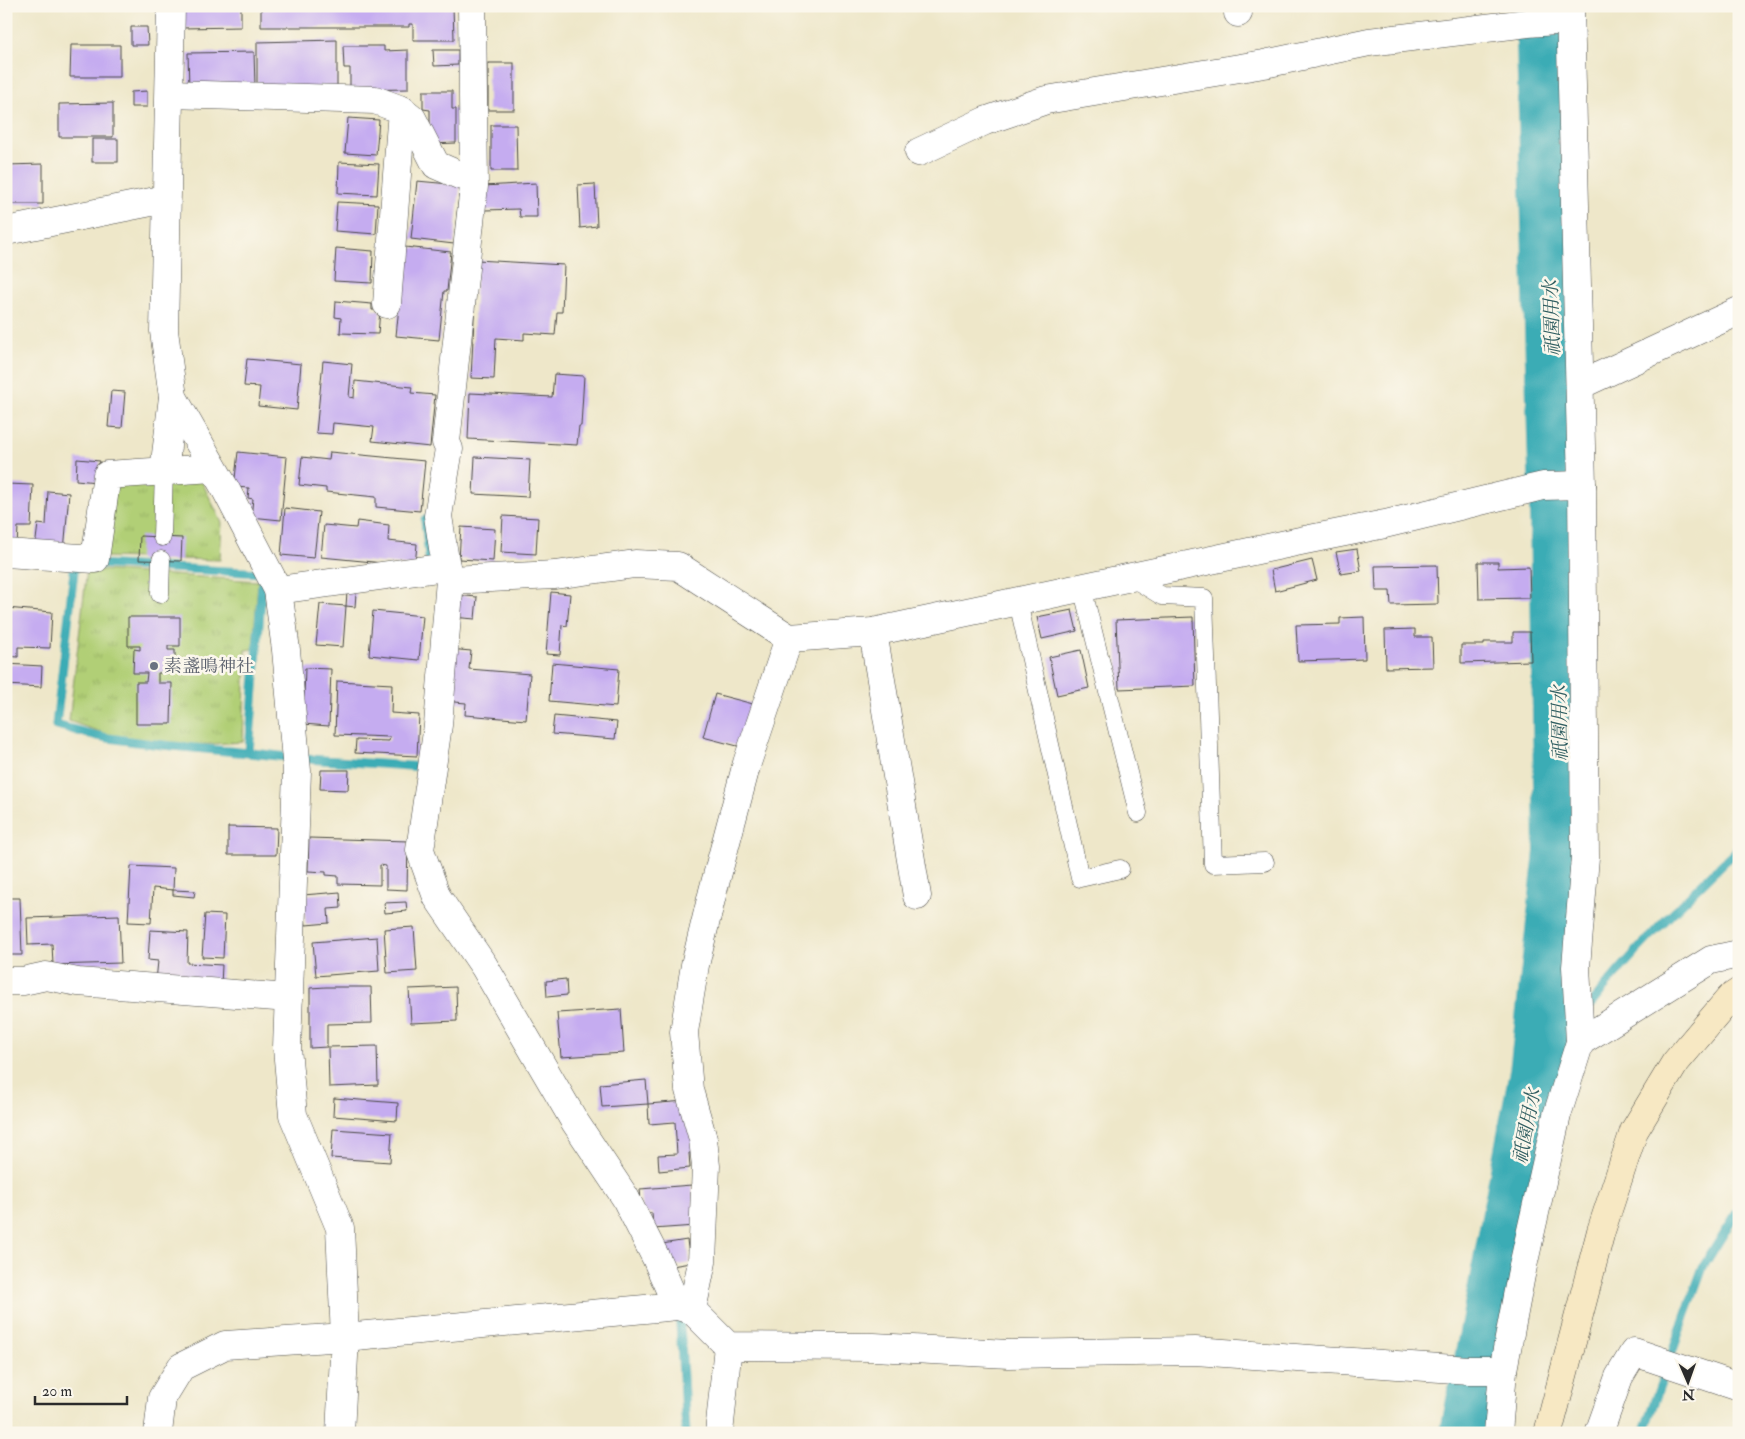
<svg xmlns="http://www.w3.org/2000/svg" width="1745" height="1439" viewBox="0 0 1745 1439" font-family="'IM FELL Double Pica','Noto Serif JP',serif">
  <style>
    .grass { fill: url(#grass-tufts); stroke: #6e7d50 }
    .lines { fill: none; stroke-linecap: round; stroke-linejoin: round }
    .stream { stroke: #3aacb5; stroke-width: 9 }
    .river { stroke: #3aacb5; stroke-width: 56 }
    .building { fill: #c5acf0 }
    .lane-casing { stroke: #484743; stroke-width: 19 }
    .street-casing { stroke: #484743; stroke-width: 29 }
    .secondary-casing { stroke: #484743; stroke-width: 29 }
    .lane { stroke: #fff; stroke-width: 18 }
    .street { stroke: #fff; stroke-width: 28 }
    .secondary { stroke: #f7e8c3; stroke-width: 28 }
    .worship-dot { fill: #6b7280; stroke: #fbf7ec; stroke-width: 2 }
    .labels { text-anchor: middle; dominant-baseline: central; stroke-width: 5; stroke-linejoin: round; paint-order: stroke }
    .worship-label { font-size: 18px; fill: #5b616d; stroke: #fbf7ec; text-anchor: start }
    .water-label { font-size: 19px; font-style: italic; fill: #315f62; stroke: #fbf7ec }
  </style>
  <defs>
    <pattern id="grass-tufts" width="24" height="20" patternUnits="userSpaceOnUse" patternTransform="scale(1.25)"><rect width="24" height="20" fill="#b1cf76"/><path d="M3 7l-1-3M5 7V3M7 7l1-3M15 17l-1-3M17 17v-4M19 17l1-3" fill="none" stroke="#98b266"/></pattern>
  </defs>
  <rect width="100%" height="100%" fill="#fbf7ec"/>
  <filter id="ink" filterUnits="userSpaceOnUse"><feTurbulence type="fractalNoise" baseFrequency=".02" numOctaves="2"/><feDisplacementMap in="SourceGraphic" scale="10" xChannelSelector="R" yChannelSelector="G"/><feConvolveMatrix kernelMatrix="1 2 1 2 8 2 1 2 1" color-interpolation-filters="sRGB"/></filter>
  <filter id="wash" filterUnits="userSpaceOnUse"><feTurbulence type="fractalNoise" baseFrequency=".0096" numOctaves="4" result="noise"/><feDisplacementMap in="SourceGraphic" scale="20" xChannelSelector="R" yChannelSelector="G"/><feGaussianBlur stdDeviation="1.12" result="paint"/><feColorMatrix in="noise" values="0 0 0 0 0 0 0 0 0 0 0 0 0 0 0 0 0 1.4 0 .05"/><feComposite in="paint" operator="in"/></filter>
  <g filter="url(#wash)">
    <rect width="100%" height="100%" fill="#eee7c9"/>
    <g class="grass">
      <polygon points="199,476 222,523 220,560 102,557 110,481"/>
      <polygon points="87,569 258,581 253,649 246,650 243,742 195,745 114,737 69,721"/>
    </g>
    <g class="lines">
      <g class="stream">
        <polyline points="425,520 429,556 432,567"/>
        <path d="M78 564 75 563 56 725C76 730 96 737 116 739 173 748 230 750 287 757"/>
        <polyline points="96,564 263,573 249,752"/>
        <polyline points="308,759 424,767"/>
        <path d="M1585 1012C1631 952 1685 900 1739 848"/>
        <polyline points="1537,1073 1572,1028"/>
        <polyline points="680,1322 686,1433"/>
        <polyline points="1643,1433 1703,1267 1739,1209"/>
      </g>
      <polyline class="river" points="1468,1433 1537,1073 1562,853 1557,506 1543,6"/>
    </g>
    <g id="blocks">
      <g class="building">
        <polygon points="182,6 241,6 241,27 182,28"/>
        <polygon points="261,6 453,6 454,40 413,40 413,24 409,24 409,27 261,27"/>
        <polygon points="131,27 147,27 148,45 131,45"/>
        <polygon points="337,40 337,90 257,91 257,42"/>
        <polygon points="71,45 120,45 120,77 70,77"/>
        <polygon points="343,46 384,46 384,51 408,50 408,89 350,90 350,68 344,68"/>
        <polygon points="433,50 458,50 458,65 434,66"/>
        <polygon points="254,52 255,87 189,88 188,53"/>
        <rect x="488" y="63" width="26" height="47"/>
        <polygon points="147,91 147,107 131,107 131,92"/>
        <polygon points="423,91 452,91 452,109 456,109 456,143 430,144 430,110 423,109"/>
        <polygon points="113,103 113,137 59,137 59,104"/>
        <polygon points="348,118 379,120 376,155 345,153"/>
        <polygon points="491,125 516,125 517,171 491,171"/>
        <rect x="92" y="139" width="26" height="23"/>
        <polygon points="339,162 379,164 377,195 338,193"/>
        <polygon points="43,164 43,204 6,204 6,165"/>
        <polygon points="417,181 460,185 454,244 411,239"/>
        <polygon points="536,183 537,217 520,217 519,209 485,210 484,186"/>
        <polygon points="595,184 597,226 580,228 578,185"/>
        <polygon points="337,202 378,204 376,234 335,231"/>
        <polygon points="405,247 451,252 447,291 444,291 439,340 396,336"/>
        <polygon points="336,248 373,251 372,283 334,281"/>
        <polygon points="477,260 564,265 562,312 557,312 555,335 524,333 524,340 496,338 494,379 471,378"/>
        <polygon points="336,301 372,304 372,310 380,310 378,334 340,333 341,318 335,317"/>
        <polygon points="247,359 301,364 297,410 258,406 260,387 244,386"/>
        <polygon points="323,361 352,364 349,397 354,398 355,381 412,387 411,393 435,395 430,447 372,441 374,427 333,423 332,434 316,433"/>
        <polygon points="554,374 584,376 581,426 579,426 577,445 468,439 470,393 552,397"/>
        <polygon points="111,391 125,392 122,428 108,427"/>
        <polygon points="238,452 287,457 281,520 251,517 253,499 248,498 249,488 234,487"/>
        <polygon points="330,452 425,461 420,511 376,507 376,497 326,492 326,488 299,485 302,457 329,460"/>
        <polygon points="475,457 530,460 528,497 473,494"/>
        <polygon points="77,459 100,461 97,482 76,480"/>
        <polygon points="6,484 33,485 31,527 18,527 17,547 6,547"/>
        <polygon points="48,491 69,493 64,551 35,548 38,524 46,525"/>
        <polygon points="285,508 319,512 314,558 281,555"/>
        <polygon points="503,516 538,518 536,554 501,552"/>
        <polygon points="357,521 389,525 388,541 417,544 415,566 321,557 324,525 356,528"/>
        <polygon points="461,527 495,529 493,561 459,559"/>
        <polygon points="140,536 182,538 181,561 139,560"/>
        <polygon points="1357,549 1361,571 1341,574 1336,552"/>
        <polygon points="1312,560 1317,580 1275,591 1271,570"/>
        <polygon points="1478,562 1498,562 1498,568 1529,567 1530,598 1479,599"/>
        <polygon points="1437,565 1438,604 1391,605 1390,591 1376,591 1375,566"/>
        <polygon points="347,592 356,593 355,607 346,606"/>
        <polygon points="551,592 570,594 567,626 562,625 560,655 546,654"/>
        <polygon points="454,595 477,597 475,619 452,617"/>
        <polygon points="320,604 346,606 343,647 316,645"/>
        <polygon points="6,608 52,612 50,648 18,647 18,657 6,656"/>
        <polygon points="1072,610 1077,631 1042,639 1037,617"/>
        <polygon points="373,611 423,616 419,660 369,655"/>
        <polygon points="128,617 180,617 180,646 168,646 168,650 175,650 175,673 158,673 158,683 172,683 171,724 136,724 136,682 146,682 147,673 133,673 134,649 140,650 140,646 128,646"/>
        <polygon points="1193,617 1195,686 1119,689 1116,620"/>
        <polygon points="1364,617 1365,659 1298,661 1296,625 1340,624 1340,618"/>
        <polygon points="1415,629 1415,637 1432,637 1433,667 1386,668 1385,630"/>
        <polygon points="1513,632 1530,632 1531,661 1461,663 1461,645 1484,645 1484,642 1513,642"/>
        <polygon points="449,649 471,651 469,669 530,674 526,720 465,715 466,703 444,701"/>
        <polygon points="1081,650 1089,688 1057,695 1049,657"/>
        <polygon points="552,663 619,669 616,707 549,701"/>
        <polygon points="6,664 42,666 41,687 6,685"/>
        <polygon points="305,668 331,669 329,726 303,724"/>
        <polygon points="337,681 392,684 391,713 419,715 417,756 355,753 356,740 389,741 390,737 335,735"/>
        <polygon points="715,694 757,705 745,748 703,737"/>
        <polygon points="554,716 617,722 615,739 552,734"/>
        <polygon points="321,770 349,770 348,790 320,789"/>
        <polygon points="228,827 277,828 276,855 228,855"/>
        <polygon points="309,838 408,841 407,890 386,889 386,866 380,865 380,885 338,884 338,876 326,875 326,872 308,871"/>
        <polygon points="131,866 174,868 173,890 153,888 151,923 128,922"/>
        <polygon points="173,890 195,891 194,897 173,895"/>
        <polygon points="340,892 341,908 328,909 329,923 306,925 303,895"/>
        <polygon points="6,898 20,898 22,955 6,955"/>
        <polygon points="406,902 407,911 385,913 384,903"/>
        <polygon points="205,914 225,915 223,958 202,957"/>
        <polygon points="119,915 121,963 53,965 52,944 28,945 27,918"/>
        <polygon points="414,927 417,971 387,973 384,929"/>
        <polygon points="150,930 188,932 187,963 222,965 221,985 156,981 158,961 148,960"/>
        <polygon points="377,937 379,971 316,976 313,942"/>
        <polygon points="566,979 567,995 547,997 546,981"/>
        <polygon points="326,987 371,987 372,1023 327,1024 327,1047 310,1048 310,988"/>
        <polygon points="456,987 457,1021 411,1023 409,989"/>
        <polygon points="621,1009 624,1053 561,1057 557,1013"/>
        <polygon points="377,1046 378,1085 329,1087 328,1047"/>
        <polygon points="646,1080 648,1104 685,1101 697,1152 689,1153 690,1168 659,1171 658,1155 677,1154 675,1122 649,1124 648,1104 602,1107 600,1084"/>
        <polygon points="334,1098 398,1103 397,1121 333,1116"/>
        <polygon points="333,1129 392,1133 390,1162 331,1158"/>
        <polygon points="692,1185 695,1226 653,1229 652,1213 642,1214 640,1189"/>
        <polygon points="687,1240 690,1263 666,1267 662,1244"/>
      </g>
    </g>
  </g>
  <g filter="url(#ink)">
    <use href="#blocks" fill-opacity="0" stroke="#484743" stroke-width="1"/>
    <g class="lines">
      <g class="lane-casing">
        <g id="lane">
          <polyline points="162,537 164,471"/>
          <polyline points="1131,577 1162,596 1204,598 1213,864 1265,862"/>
          <polyline points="1082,587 1138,813"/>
          <polyline points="160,594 161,560"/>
          <polyline points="1018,602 1080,878 1120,869"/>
        </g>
      </g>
      <g class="street-casing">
        <g id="street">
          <polyline points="171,6 164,331 173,397 226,490 278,590 286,650 297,771 287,1048 293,1115 340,1228 345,1337 340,1433"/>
          <polyline points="472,6 474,186 446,442 449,449 438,516 446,567 450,580 438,725 420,850 437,897 484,966 575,1122 625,1197 656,1258 677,1306"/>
          <polyline points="1238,6 1238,13"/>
          <polyline points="170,94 375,100 402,110 412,118 436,165 459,175 472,176"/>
          <polyline points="919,152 985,121 1046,100 1264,64 1369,42 1528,23 1570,20"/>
          <polyline points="6,231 166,199"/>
          <polyline points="387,304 402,110"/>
          <polyline points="1580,385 1739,311"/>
          <polyline points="164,471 173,397"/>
          <polyline points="6,553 95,559 107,475 213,468"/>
          <polyline points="450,580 555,575 635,564 678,566 789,638 873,632 1305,540 1385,524 1543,486 1582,485"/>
          <polyline points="278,590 446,567"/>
          <polyline points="873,632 917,896"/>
          <polyline points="6,981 23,981 46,976 78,982 289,998"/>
          <polyline points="1580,1042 1711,960 1739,954"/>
          <polyline points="692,1310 702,1262 706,1166 703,1139 689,1090 684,1032 695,965 713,891 747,763 789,638"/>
          <polyline points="158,1433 162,1398 181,1367 225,1345 345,1337 677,1306 692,1310 728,1346 874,1347 1009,1354 1195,1351 1469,1370 1503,1370"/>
          <polyline points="719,1433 728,1346"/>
          <polyline points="1498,1433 1503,1370 1521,1275 1557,1115 1580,1042 1576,967 1585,857 1582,485 1570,6"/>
          <polyline points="1599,1433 1619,1377 1634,1352 1739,1387"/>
        </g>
      </g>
      <g class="secondary-casing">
        <polyline id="secondary" points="1548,1433 1601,1231 1634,1131 1675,1063 1730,998 1739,992"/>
      </g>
      <use href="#lane" class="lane"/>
      <use href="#street" class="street"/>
      <use href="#secondary" class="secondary"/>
    </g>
  </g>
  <circle class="worship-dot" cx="154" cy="666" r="5"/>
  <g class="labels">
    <g class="worship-label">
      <text x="164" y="666">素盞鳴神社</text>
    </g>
    <g class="water-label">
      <text transform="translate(1552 318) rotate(-92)">祇園用水</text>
      <text transform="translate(1560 723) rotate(-91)">祇園用水</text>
      <text transform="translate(1527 1126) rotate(-79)">祇園用水</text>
    </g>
  </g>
  <rect width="1745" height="1439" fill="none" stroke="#fbf7ec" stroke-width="25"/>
  <g transform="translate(1688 1382) rotate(178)" stroke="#fbf7ec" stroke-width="4" paint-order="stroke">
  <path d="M0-4L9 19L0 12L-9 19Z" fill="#2b2b2b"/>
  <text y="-8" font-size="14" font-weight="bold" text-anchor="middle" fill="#2b2b2b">N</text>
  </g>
  <path d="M35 1396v8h92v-8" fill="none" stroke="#2b2b2b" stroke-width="2.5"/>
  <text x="42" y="1396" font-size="15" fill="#2b2b2b" stroke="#fbf7ec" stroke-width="4" paint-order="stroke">20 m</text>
</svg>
